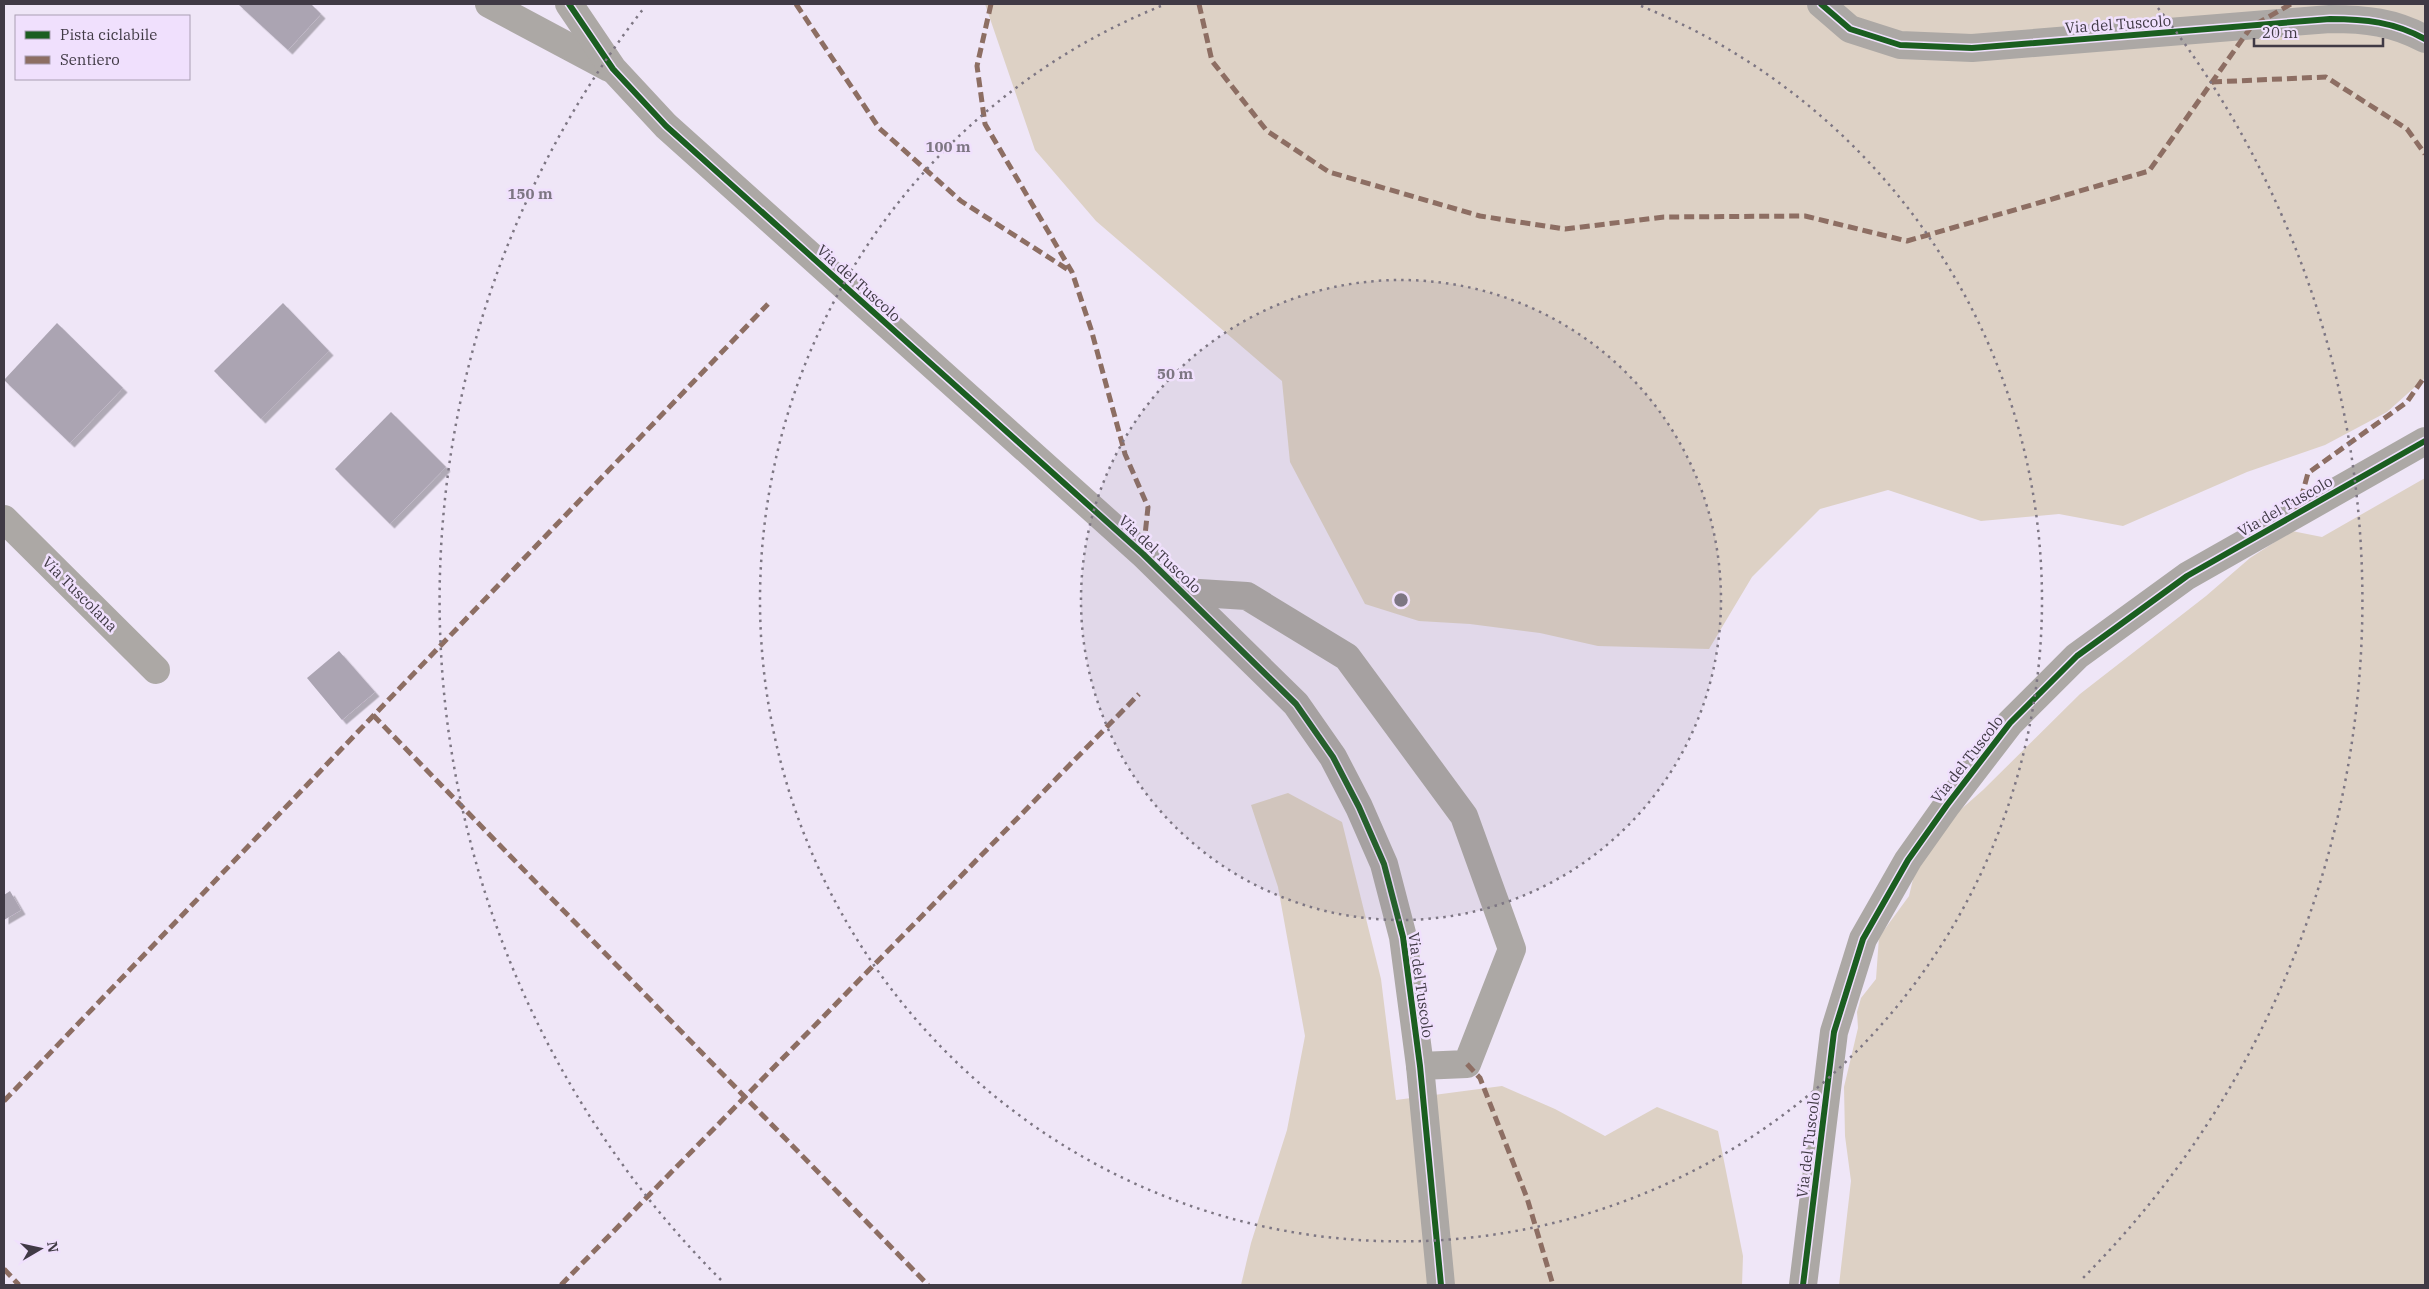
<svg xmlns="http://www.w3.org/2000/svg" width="2429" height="1289" viewBox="0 0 2429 1289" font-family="'IBM Plex Serif',serif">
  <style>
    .green { fill: #ddd1c5 }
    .building { fill: #aba4b2; filter: url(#shadow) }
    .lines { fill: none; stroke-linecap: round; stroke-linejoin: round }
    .minor { stroke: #aca8a5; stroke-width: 28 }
    .quiet { stroke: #8d6e63; stroke-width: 5; stroke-dasharray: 10 5; stroke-linecap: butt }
    .cycleway-casing { stroke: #f0e0fd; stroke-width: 9 }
    .cycleway { stroke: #1b5e20; stroke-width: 6 }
    .ring { fill: none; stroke: #7d7683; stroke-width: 2.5; stroke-dasharray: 2.5 5 }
    .labels { text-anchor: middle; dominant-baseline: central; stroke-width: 5; stroke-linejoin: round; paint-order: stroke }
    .street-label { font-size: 15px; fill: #403a45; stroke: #f0e0fd }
    .centre { fill: #7d7683; stroke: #f0e0fd; stroke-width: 2.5 }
    .ring-label { font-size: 15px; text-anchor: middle; font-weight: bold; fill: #7d7683; stroke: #f0e0fd; stroke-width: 5; stroke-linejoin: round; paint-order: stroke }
  </style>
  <defs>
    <filter id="shadow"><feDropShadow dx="4.5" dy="4.5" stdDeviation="0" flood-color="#0004"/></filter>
  </defs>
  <rect width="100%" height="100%" fill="#efe6f7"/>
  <g class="green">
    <polygon points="985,4 2425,4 2425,378 2387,412 2325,445 2247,472 2123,526 2059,514 1981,521 1888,490 1820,509 1752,577 1709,649 1598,646 1540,633 1470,624 1419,621 1365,604 1290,462 1282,381 1096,221 1035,150"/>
    <polygon points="2425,478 2425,1285 1839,1285 1851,1181 1845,1136 1844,1087 1858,1028 1857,1012 1861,998 1876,979 1879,937 1909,896 1914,875 1950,819 1983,790 2080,694 2206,596 2250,558 2292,531 2322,537"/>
    <polygon points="1288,793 1342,822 1381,979 1396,1100 1502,1086 1555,1109 1605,1136 1657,1107 1718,1131 1743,1256 1742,1285 1241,1285 1251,1243 1287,1130 1305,1036 1278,887 1251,805"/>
  </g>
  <g class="building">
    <polygon points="238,4 311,4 321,14 288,50"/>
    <polygon points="283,303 329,351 261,419 214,371"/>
    <polygon points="57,323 123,388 70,443 4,380"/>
    <polygon points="391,412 446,467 390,524 335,469"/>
    <polygon points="339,651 375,692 342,720 307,678"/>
    <polygon points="10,891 21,910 4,920 4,895"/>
  </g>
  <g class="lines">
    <g class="minor">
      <polyline points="489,4 609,68"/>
      <polyline points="569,4 613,69 666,126 1143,554 1296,704 1333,757 1359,807 1384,864 1403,937 1420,1066 1441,1285"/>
      <path d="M1821 4 1850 29 1900 45 1972 48 2330 19C2365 19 2394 22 2425 39"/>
      <polyline points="4,519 156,670"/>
      <polyline points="1183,592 1247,596 1347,657 1464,816 1512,949 1467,1064 1420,1066"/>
      <polyline points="1803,1285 1834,1032 1863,939 1908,860 1947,805 2010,723 2077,656 2187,576 2425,441"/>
    </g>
    <g class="quiet">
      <polyline points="796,4 879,128 961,201 1070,271"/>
      <polyline points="991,4 977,66 985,124 1072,272 1091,329 1125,454 1148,507 1143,554"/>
      <polyline points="1199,4 1212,61 1267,131 1329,172 1480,216 1565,229 1664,217 1805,216 1907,241 2149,171 2251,27 2291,4"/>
      <polyline points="2212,82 2326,77 2407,129 2425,154"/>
      <polyline points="2297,513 2308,473 2407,402 2425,376"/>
      <polyline points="373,715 928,1285"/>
      <polyline points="1467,1064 1480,1078 1527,1198 1553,1285"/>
      <polyline points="4,1101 768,304"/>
      <polyline points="4,1269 19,1285"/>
      <polyline points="561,1285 1139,694"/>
    </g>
    <g class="cycleway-casing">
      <g id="cycleway">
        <polyline points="569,4 613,69 666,126 1143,554 1296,704 1333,757 1359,807 1384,864 1403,937 1420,1066 1441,1285"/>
        <path d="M1821 4 1850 29 1900 45 1972 48 2330 19C2365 19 2394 22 2425 39"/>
        <polyline points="1803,1285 1834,1032 1863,939 1908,860 1947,805 2010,723 2077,656 2187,576 2425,441"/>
      </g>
    </g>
    <use href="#cycleway" class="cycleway"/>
  </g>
  <circle cx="1401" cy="600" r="320" fill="#7d7683" fill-opacity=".12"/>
  <g class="ring">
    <circle cx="1401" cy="600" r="320"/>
    <path d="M1641 6A641 641 0 1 1 1161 6"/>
    <path d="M721 1280A961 961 0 0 1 644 8M2158 8A961 961 0 0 1 2081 1280"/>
  </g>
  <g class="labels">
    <g class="street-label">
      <text transform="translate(2118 24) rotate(-4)">Via del Tuscolo</text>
      <text transform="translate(859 283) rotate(42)">Via del Tuscolo</text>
      <text transform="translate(2285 506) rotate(-30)">Via del Tuscolo</text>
      <text transform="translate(1160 554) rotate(43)">Via del Tuscolo</text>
      <text transform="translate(80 594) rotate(45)">Via Tuscolana</text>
      <text transform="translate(1967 759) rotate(-52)">Via del Tuscolo</text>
      <text transform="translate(1421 985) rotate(82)">Via del Tuscolo</text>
      <text transform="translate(1808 1145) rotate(-83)">Via del Tuscolo</text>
    </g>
  </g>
  <circle cx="1401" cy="600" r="8" class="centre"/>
  <g class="ring-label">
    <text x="948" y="152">100 m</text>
    <text x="530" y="199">150 m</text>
    <text x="1175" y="379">50 m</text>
  </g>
  <rect width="2429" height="1289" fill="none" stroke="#403a45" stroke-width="10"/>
  <rect x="15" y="15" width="175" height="65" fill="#f0e0fd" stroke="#aa9eb3"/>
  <rect x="25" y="31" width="25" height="8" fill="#1b5e20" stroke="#aa9eb3"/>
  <text x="60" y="40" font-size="15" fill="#403a45">Pista ciclabile</text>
  <rect x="25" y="56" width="25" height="8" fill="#8d6e63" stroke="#aa9eb3"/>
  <text x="60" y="65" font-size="15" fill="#403a45">Sentiero</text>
  <g transform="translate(40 1249) rotate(81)" stroke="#f0e0fd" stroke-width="4" paint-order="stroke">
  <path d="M0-4L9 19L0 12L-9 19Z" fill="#403a45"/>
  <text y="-8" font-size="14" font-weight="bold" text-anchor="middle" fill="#403a45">N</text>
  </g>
  <path d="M2254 38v8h129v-8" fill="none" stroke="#403a45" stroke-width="2.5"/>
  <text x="2262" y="38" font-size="15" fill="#403a45" stroke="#f0e0fd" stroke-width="4" paint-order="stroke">20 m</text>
</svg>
